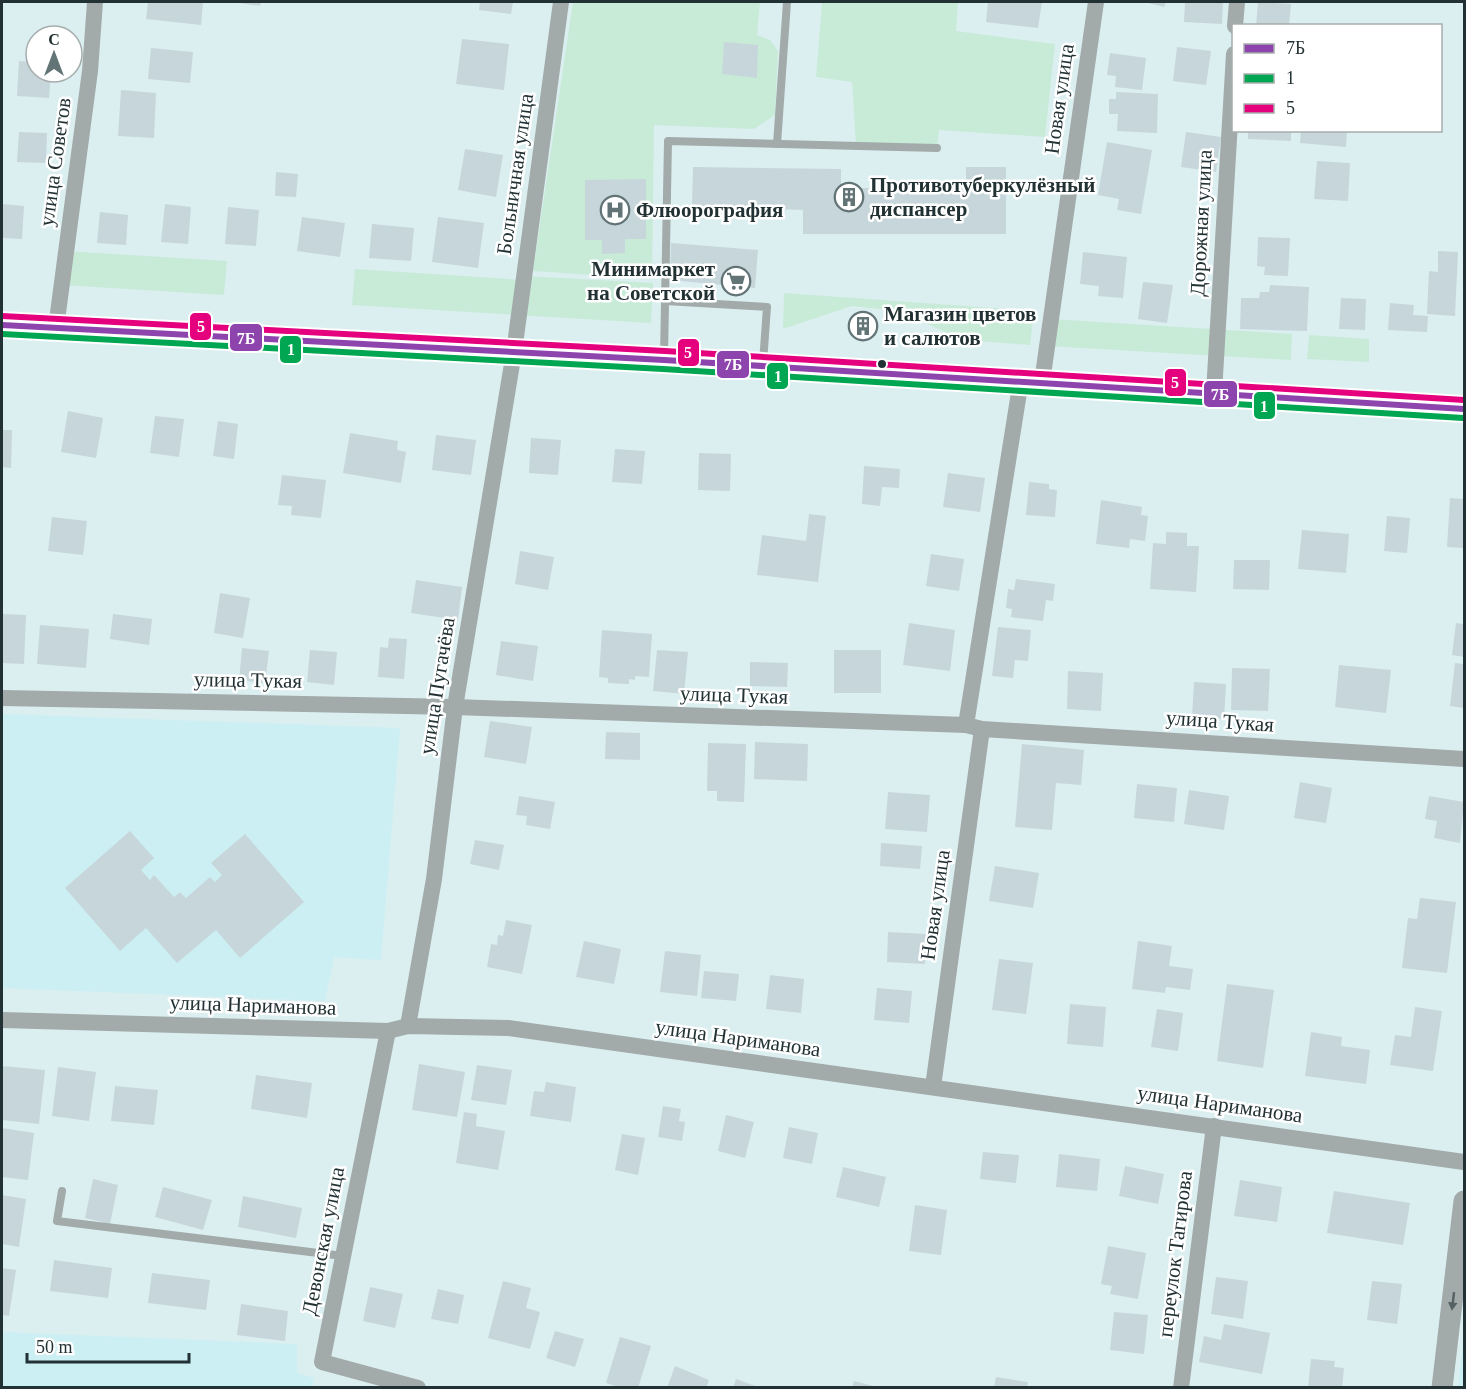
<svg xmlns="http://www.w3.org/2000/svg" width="1466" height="1389" viewBox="0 0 1466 1389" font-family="'Times New Roman',serif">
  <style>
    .built { fill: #cceff3 }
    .green { fill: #c8ebd8 }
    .building { fill: #c7d6da }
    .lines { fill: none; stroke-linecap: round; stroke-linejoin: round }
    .service { stroke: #a2aaaa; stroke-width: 8 }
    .minor { stroke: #a2aaaa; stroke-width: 16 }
    .tertiary { stroke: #a2aaaa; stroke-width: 21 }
    .primary { stroke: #a0aeae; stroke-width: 27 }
    .bus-1-casing { stroke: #fff; stroke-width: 10 }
    .bus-2-casing { stroke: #fff; stroke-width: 10 }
    .bus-3-casing { stroke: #fff; stroke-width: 10 }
    .bus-1 { stroke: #8e44ad; stroke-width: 6 }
    .bus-2 { stroke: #00a651; stroke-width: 6 }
    .bus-3 { stroke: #e5007d; stroke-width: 6 }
    .oneway { fill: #556163 }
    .bus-dot { fill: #223133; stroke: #fff; stroke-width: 2 }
    .labels { text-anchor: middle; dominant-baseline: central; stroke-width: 5; stroke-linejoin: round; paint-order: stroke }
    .street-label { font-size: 21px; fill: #223133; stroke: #fff }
    .poi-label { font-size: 21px; font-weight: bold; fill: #223133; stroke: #fff; text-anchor: start }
    .line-badge { stroke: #fff; stroke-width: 2 }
    .badge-label { font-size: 16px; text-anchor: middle; font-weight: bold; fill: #fff }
  </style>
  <rect width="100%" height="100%" fill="#dbeff1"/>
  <g class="built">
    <polygon points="2,714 400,728 381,960 334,957 325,1001 2,988"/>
    <polygon points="2,1332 297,1344 297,1373 314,1378 313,1387 2,1387"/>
    <polygon points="1464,1334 1464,1387 1458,1387"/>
  </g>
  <g class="green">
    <polygon points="573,2 760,2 757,35 770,40 778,51 775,115 754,129 654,125 652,279 533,271"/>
    <polygon points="822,2 958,2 956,31 1055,44 1045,137 939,130 937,148 856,146 852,82 816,77"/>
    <polygon points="66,251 227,261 224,295 62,285"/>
    <polygon points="355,269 524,280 525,276 653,283 651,323 352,305"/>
    <polygon points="784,293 1034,311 1030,345 963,340 898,311 852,306 783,329"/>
    <polygon points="1051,319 1292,334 1291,360 1047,346"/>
    <polygon points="1309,335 1369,339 1369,362 1307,359"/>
  </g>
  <g class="building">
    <polygon points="148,2 203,2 201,25 146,19"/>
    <polygon points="233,2 261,2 260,6"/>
    <polygon points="480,2 513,2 511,14 479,10"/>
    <polygon points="988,2 1042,2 1038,28 986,22"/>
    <polygon points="1144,2 1166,2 1164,7"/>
    <polygon points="1185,2 1223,2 1222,24 1184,22"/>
    <polygon points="1258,2 1291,4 1289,26 1256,26"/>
    <polygon points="462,39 509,44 504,90 456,84"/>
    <polygon points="724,42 758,45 757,78 722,74"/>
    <polygon points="1177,47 1211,51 1206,85 1173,81"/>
    <polygon points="151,48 193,52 190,83 148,79"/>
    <polygon points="1110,53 1146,58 1142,90 1115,87 1116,76 1107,75"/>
    <polygon points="19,61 36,62 36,72 51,72 49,98 17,96"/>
    <polygon points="121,90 156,93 154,138 118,136"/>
    <polygon points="1116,92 1158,94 1157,133 1117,131 1118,114 1109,114 1109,99 1116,99"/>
    <polygon points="1248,130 1291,130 1291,141 1248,139"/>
    <polygon points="1301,130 1347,130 1346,147 1300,143"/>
    <polygon points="19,132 47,133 46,163 17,162"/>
    <polygon points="1186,132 1221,137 1216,172 1181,167"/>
    <polygon points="1107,142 1152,150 1141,214 1117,210 1119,199 1098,195"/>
    <polygon points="465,149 503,155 496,197 458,190"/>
    <polygon points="1317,161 1350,163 1348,201 1314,199"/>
    <polygon points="693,167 841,169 841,188 966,188 966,167 1006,167 1006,234 803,234 803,210 692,206"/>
    <polygon points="276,172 298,174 296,197 275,196"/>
    <polygon points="646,179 646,239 625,239 625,253 602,254 602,240 585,240 585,180"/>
    <polygon points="2,204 24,206 22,239 2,238"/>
    <polygon points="165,204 191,207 188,244 161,242"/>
    <polygon points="228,207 259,210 256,246 225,244"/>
    <polygon points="100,212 128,215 126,245 97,243"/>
    <polygon points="302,217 345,223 340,257 297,251"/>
    <polygon points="438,217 484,223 478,268 432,262"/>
    <polygon points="372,224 414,228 411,261 369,258"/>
    <polygon points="1258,237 1290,238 1288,276 1264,275 1265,267 1257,266"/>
    <polygon points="671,243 758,250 755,288 670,280"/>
    <polygon points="1438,251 1458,252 1455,316 1427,314 1429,271 1438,272"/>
    <polygon points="1083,252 1127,257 1123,298 1098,296 1099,286 1080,284"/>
    <polygon points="1143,282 1173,285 1167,323 1138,319"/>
    <polygon points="1270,285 1309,287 1307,331 1240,329 1241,298 1259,298 1260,292 1269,292"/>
    <polygon points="1341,298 1366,299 1365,330 1339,329"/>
    <polygon points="1390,303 1414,305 1413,315 1428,316 1427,332 1388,330"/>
    <polygon points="851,316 875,317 874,336 850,334"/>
    <polygon points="68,411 103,418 96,458 61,452"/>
    <polygon points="155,416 184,419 179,457 150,453"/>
    <polygon points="218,421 238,424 234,459 213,456"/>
    <polygon points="2,430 12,430 11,468 2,467"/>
    <polygon points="350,433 398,441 397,450 406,452 401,483 343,473"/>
    <polygon points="436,435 476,440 471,475 432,470"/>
    <polygon points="531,438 561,440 558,475 529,473"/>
    <polygon points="615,449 645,451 642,484 612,482"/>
    <polygon points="699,453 731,454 730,491 698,490"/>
    <polygon points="864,466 900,469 899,488 882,487 880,506 862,504"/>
    <polygon points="948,473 985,478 980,512 943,507"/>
    <polygon points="282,475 326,480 321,518 291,515 292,506 278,505"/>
    <polygon points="1029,482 1049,484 1049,489 1057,490 1055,517 1026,515"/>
    <polygon points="1450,498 1464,499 1464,548 1447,547"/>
    <polygon points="1101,500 1142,507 1141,515 1148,516 1145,541 1130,539 1129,548 1096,544"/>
    <polygon points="809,514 826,516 818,582 757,575 762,535 806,541"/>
    <polygon points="1387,516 1410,518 1407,553 1384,551"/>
    <polygon points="52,517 87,521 83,555 48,551"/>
    <polygon points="1302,530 1349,534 1346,573 1298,569"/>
    <polygon points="1166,532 1187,533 1187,546 1199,546 1196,592 1150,589 1153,543 1166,544"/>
    <polygon points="520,551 554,557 548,590 515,584"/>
    <polygon points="931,554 964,559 959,591 926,586"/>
    <polygon points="1234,560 1270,560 1269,590 1233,589"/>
    <polygon points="1016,579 1055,584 1053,601 1046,600 1043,621 1011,617 1012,609 1006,608 1008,589 1014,590"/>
    <polygon points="416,580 462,587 458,620 411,613"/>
    <polygon points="220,593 250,598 243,638 214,633"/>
    <polygon points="2,614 26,615 24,664 2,663"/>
    <polygon points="113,614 152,619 149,645 110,639"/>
    <polygon points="909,623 955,630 950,671 903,665"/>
    <polygon points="1456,623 1464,624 1464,657 1452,655"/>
    <polygon points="40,625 89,629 86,668 37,664"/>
    <polygon points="998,627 1031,630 1028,661 1015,660 1013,678 992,676"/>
    <polygon points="602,630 652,634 649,677 635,676 635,680 629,679 629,684 608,683 608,678 599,677"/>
    <polygon points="389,638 407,639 404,679 378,677 380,647 388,648"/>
    <polygon points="501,641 538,646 533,681 496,675"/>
    <polygon points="242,648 269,651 265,683 239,680"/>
    <polygon points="310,650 337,652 334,685 307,682"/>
    <polygon points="657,650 688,652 684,694 653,691"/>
    <rect x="834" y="650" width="47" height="43"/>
    <polygon points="750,662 788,663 787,687 750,686"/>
    <polygon points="1455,663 1464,664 1464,708 1450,706"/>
    <polygon points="1339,665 1391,670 1386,713 1335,707"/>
    <polygon points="1232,668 1270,669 1268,711 1231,710"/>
    <polygon points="1068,671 1103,673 1101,711 1067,709"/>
    <polygon points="1194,682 1226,684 1224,719 1192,717"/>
    <polygon points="490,721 532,727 526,764 484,757"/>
    <polygon points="606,732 640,733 640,760 605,759"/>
    <polygon points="755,742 808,744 807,781 754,779"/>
    <polygon points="708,743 746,744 744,802 717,801 717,791 707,791"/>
    <polygon points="1022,744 1084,750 1081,785 1056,783 1052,830 1015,827"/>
    <polygon points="1300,782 1332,788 1326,823 1294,818"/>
    <polygon points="1137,784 1177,788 1174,822 1134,818"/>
    <polygon points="1189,790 1229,796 1224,830 1184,824"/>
    <polygon points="888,792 930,795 927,832 885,829"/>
    <polygon points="519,796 555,802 550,829 526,825 527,816 516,815"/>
    <polygon points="1429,796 1464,802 1460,843 1434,838 1437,821 1425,819"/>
    <polygon points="130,831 154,858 141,870 150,880 154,875 174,897 180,892 186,898 210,877 215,882 222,875 211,863 245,834 304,902 240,958 216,930 177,963 146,928 120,951 65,888"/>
    <polygon points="475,840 504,845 499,870 470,864"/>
    <polygon points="881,843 922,846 920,869 880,866"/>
    <polygon points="995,866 1039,873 1033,908 989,901"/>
    <polygon points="1420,898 1456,902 1447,973 1402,968 1408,918 1417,919"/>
    <polygon points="506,920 532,925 522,974 487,967 491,944 497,945 498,935 503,936"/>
    <polygon points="888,932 926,934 925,964 887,962"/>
    <polygon points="584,941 621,949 614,984 576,977"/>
    <polygon points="1138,941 1172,946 1169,966 1193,969 1190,990 1166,987 1165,993 1132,989"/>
    <polygon points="665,951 701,955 697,996 660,992"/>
    <polygon points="999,959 1033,963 1026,1014 992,1010"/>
    <polygon points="704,971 739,974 736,1001 701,998"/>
    <polygon points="770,975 804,979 801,1013 766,1009"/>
    <polygon points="1227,984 1274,990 1263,1068 1217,1061"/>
    <polygon points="877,988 912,991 909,1023 874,1020"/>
    <polygon points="1070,1004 1106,1007 1103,1047 1067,1044"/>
    <polygon points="1415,1007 1442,1011 1433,1071 1390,1065 1395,1035 1411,1037"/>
    <polygon points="1157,1009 1183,1013 1178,1051 1151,1047"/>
    <polygon points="1311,1032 1342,1037 1341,1046 1370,1050 1366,1084 1305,1076"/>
    <polygon points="419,1064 465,1072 457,1117 412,1110"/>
    <polygon points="477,1065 512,1070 506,1105 471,1100"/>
    <polygon points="2,1066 45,1070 39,1124 2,1120"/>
    <polygon points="58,1067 96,1072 89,1121 52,1116"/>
    <polygon points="256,1075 312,1083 307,1118 251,1109"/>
    <polygon points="546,1082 576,1087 571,1122 530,1116 534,1091 544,1092"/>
    <polygon points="115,1086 158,1090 154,1125 111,1121"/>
    <polygon points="663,1106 681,1109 679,1121 685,1122 682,1141 658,1137"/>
    <polygon points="464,1112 477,1114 476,1126 505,1131 498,1170 456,1163"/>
    <polygon points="726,1115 754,1122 745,1158 718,1151"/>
    <polygon points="789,1127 818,1133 812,1164 783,1158"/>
    <polygon points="2,1128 34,1133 28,1180 2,1177"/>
    <polygon points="622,1134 645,1138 638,1175 615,1170"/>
    <polygon points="983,1152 1019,1155 1016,1183 980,1179"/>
    <polygon points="1059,1154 1100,1159 1097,1191 1056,1187"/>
    <polygon points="1125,1166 1164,1174 1158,1204 1119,1196"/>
    <polygon points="843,1167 886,1177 879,1207 836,1197"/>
    <polygon points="93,1179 118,1185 110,1224 85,1218"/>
    <polygon points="1240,1180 1282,1187 1277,1222 1234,1216"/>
    <polygon points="163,1187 212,1200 203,1230 155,1217"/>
    <polygon points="1334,1191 1410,1203 1403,1245 1327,1233"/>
    <polygon points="2,1195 26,1199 19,1247 2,1244"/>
    <polygon points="243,1196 302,1208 296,1238 238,1227"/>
    <polygon points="915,1205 947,1210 941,1255 909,1251"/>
    <polygon points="1108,1246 1146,1253 1138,1299 1110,1294 1112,1286 1101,1284"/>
    <polygon points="54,1260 112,1268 108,1298 50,1291"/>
    <polygon points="2,1268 16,1270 9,1316 2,1315"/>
    <polygon points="152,1273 210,1280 206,1310 148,1303"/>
    <polygon points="1216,1277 1248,1281 1243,1319 1211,1314"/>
    <polygon points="503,1281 531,1288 526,1308 540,1312 530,1349 488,1338"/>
    <polygon points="1372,1281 1402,1284 1397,1324 1367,1320"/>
    <polygon points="370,1287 403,1294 395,1328 363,1321"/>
    <polygon points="438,1289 464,1295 458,1324 431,1319"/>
    <polygon points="241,1304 288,1311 285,1341 237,1335"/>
    <polygon points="1114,1312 1148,1315 1144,1354 1110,1350"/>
    <polygon points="1224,1324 1270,1333 1262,1374 1199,1362 1204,1336 1221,1340"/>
    <polygon points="555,1331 584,1339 575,1367 546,1358"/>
    <polygon points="620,1337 651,1346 638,1388 621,1388 606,1383"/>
    <polygon points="1311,1359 1335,1361 1334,1367 1344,1368 1342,1388 1308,1388"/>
    <polygon points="675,1366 709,1380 706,1388 667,1388"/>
    <polygon points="996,1377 1028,1382 1027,1388 994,1388"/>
    <polygon points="736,1379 758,1387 757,1388 733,1388"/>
    <polygon points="854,1381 877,1387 877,1388 852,1388"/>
  </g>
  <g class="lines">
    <g class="service">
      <polyline points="777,144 787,2"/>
      <polyline points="665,301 767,307 763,363"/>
      <polyline points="664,357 668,141 937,148"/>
      <polyline points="62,1191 57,1221 343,1256"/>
    </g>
    <g class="minor">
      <polyline points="1235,26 1237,2"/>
      <polyline points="56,328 90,71 95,2"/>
      <polyline points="1042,382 1096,2"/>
      <polyline points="1214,393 1234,54"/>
      <polyline points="2,698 455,707 966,725 982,729 1464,759"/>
      <polyline points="966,725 1021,380"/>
      <polyline points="2,1020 388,1031 408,1026 508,1028 1464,1162"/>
      <polyline points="408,1026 434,879 455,707 514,352 561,2"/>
      <polyline points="388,1031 322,1362 418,1388"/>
      <polyline points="933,1087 982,729"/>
      <polyline points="1181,1388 1214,1126"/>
    </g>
    <polyline class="tertiary" points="1442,1388 1464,1201"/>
    <polyline class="primary" points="2,325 664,360 1464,409"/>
    <g class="bus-1-casing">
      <polyline id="bus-1" points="2,325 664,360 1464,409"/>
    </g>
    <g class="bus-2-casing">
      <polyline id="bus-2" points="2,334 663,369 1463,418"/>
    </g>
    <g class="bus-3-casing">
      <polyline id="bus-3" points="2,316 665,351 1464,400"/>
    </g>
    <use href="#bus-1" class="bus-1"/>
    <use href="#bus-2" class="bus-2"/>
    <use href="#bus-3" class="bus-3"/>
  </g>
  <defs><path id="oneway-solid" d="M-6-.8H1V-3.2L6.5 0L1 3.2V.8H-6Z" transform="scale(1.5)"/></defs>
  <use class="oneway" href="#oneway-solid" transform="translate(1453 1301) rotate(97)"/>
  <defs>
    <g id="building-ring" transform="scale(1.5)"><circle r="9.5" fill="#fff" stroke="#637476" stroke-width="1.5"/><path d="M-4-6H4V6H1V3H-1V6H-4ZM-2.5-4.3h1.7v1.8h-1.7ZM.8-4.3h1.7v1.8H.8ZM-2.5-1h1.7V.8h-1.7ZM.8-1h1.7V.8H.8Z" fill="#637476"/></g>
    <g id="hospital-ring" transform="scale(1.5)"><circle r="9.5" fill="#fff" stroke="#637476" stroke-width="1.5"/><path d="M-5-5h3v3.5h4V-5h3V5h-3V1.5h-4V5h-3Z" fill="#637476"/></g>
    <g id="supermarket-ring" transform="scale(1.5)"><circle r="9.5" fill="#fff" stroke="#637476" stroke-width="1.5"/><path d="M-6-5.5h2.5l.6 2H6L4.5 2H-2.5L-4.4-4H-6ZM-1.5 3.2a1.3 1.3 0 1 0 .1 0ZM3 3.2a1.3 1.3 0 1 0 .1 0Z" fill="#637476"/></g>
  </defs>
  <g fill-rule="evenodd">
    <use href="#building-ring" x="849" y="197"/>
    <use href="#hospital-ring" x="615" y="210"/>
    <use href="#supermarket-ring" x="736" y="281"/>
    <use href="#building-ring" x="863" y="326"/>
  </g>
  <circle class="bus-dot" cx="882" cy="364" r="5"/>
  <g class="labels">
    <g class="street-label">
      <text transform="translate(1059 99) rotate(-82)">Новая улица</text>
      <text transform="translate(55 162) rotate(-82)">улица Советов</text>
      <text transform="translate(515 174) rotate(-82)">Больничная улица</text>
      <text transform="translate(1201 223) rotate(-87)">Дорожная улица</text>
      <text transform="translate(248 680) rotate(1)">улица Тукая</text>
      <text transform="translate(437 686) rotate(-81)">улица Пугачёва</text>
      <text transform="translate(734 695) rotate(2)">улица Тукая</text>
      <text transform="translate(1220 721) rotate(4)">улица Тукая</text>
      <text transform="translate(935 905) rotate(-82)">Новая улица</text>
      <text transform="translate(253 1005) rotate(2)">улица Нариманова</text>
      <text transform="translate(738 1038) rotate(8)">улица Нариманова</text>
      <text transform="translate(1220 1104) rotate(8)">улица Нариманова</text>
      <text transform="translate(323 1241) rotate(-79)">Девонская улица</text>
      <text transform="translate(1175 1254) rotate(-83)">переулок Тагирова</text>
    </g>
    <g class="poi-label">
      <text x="870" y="185">Противотуберкулёзный<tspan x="870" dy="24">диспансер</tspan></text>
      <text x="636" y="210">Флюорография</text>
      <text x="715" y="269" text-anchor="end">Минимаркет<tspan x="715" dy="24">на Советской</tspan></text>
      <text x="884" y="314">Магазин цветов<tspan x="884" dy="24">и салютов</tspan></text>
    </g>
  </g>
  <g class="line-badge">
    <rect x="189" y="312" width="23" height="29" rx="6" fill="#e5007d"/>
    <rect x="229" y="323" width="34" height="29" rx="6" fill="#8e44ad"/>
    <rect x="279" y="335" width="23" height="29" rx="6" fill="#00a651"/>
    <rect x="677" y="338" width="23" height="29" rx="6" fill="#e5007d"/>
    <rect x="716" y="350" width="34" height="29" rx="6" fill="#8e44ad"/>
    <rect x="766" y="362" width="23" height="28" rx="6" fill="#00a651"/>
    <rect x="1164" y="368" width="23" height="29" rx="6" fill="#e5007d"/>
    <rect x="1203" y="380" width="35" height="28" rx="6" fill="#8e44ad"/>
    <rect x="1253" y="391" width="23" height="29" rx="6" fill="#00a651"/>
  </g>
  <g class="badge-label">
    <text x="201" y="332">5</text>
    <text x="246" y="344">7Б</text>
    <text x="291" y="355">1</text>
    <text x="688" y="358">5</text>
    <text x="733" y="370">7Б</text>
    <text x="778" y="382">1</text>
    <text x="1175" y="388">5</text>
    <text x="1220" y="400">7Б</text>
    <text x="1264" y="412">1</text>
  </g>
  <rect width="1466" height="1389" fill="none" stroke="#223133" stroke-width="6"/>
  <rect x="1232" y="24" width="210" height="108" fill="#ffffff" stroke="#a7adad" stroke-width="1.5"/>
  <rect x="1244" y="44" width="30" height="9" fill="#8e44ad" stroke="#a7adad" stroke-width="1.5"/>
  <text x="1286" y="54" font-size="18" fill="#223133">7Б</text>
  <rect x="1244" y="74" width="30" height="9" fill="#00a651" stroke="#a7adad" stroke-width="1.5"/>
  <text x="1286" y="84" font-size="18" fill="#223133">1</text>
  <rect x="1244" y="104" width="30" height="9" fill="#e5007d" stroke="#a7adad" stroke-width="1.5"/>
  <text x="1286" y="114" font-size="18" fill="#223133">5</text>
  <g transform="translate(54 54)"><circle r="28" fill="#ffffff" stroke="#a7adad" stroke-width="1.5"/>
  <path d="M0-4.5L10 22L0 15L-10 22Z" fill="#637476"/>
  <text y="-9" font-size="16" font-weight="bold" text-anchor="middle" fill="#223133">С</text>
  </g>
  <path d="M27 1353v9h162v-9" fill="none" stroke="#223133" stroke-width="3"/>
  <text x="36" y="1353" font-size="18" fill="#223133" stroke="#ffffff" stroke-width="4.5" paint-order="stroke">50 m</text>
</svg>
